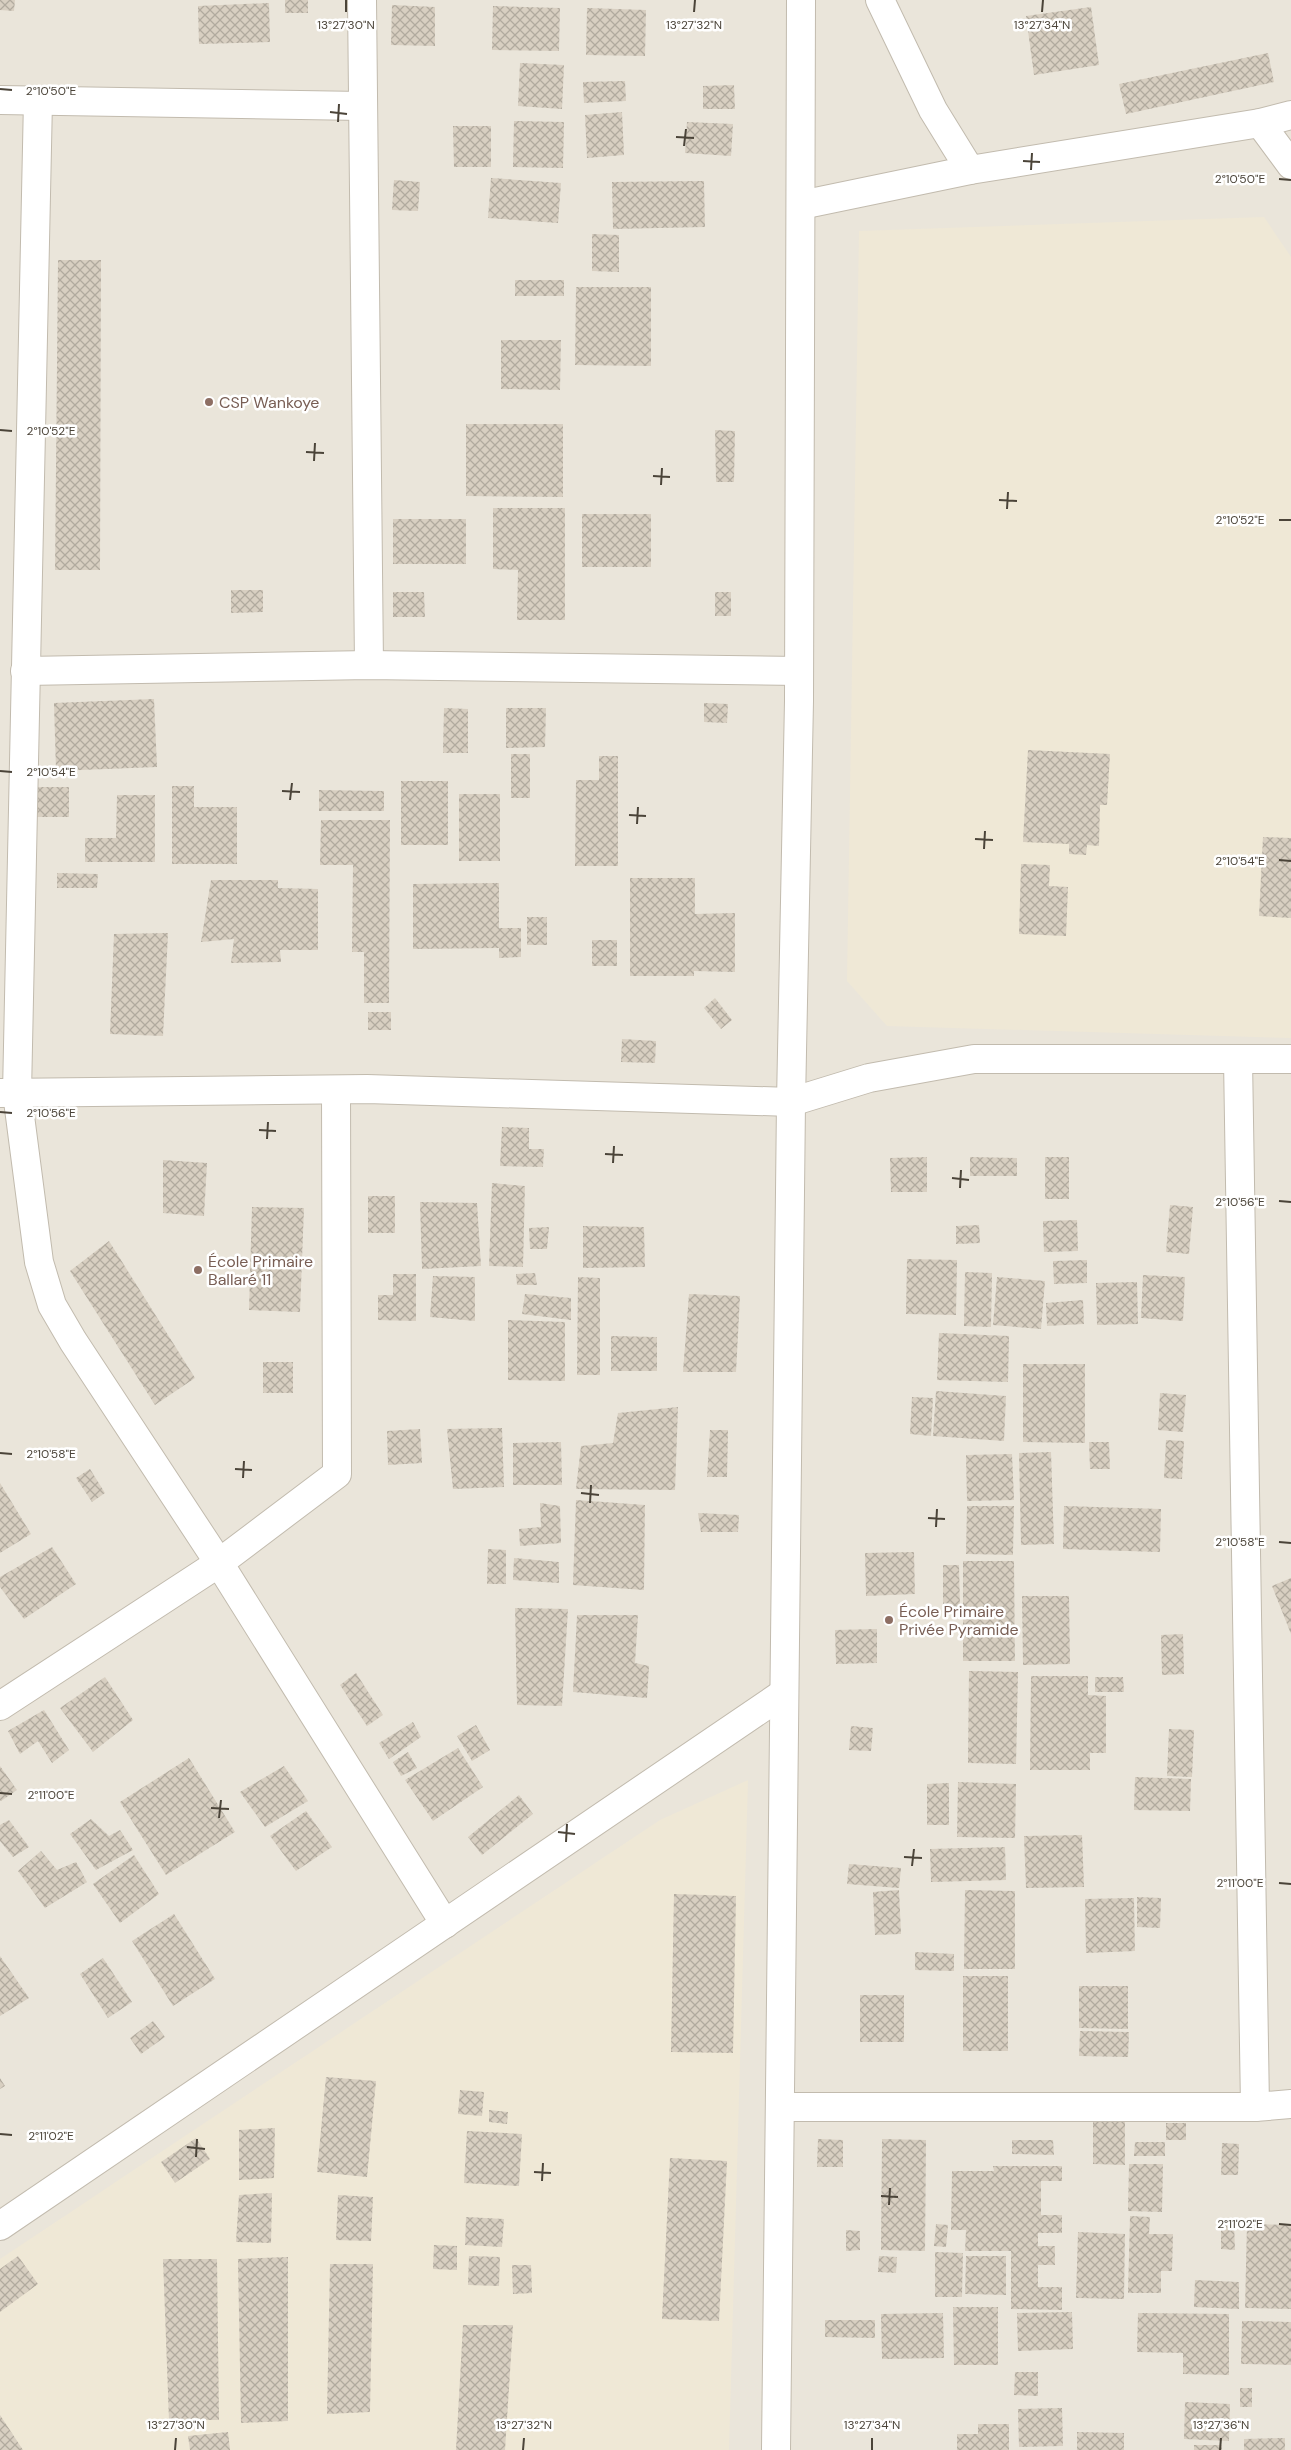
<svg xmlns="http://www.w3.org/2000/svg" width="1291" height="2450" viewBox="0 0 1291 2450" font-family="'DM Sans',sans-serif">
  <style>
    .residential { fill: #eae5da }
    .education { fill: #efe8d6 }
    .building { fill: url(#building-cross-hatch) }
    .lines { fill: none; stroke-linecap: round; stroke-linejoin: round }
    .minor-casing { stroke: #c2bbae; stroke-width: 30 }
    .minor { stroke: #fff; stroke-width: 28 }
    .ticks { fill: none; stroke: #4b4439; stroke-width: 2 }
    .education-dot { fill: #8d6e63; stroke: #fff; stroke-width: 2 }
    .labels { text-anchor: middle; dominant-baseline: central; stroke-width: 5; stroke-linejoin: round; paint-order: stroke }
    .education-label { font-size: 16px; fill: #785e54; stroke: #fff; text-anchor: start }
    .ticks-label { font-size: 12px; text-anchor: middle; fill: #4b4439; stroke: #fff; stroke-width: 5; stroke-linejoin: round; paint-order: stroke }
  </style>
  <defs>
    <pattern id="building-cross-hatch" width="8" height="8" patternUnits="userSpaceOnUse" patternTransform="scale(1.25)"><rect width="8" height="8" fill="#d8cfc1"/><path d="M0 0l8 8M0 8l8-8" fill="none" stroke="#b1aa9e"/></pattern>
  </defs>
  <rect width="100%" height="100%" fill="#f6f3ec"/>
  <rect class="residential" x="0" y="0" width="1291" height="2450"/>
  <g class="education">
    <polygon points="1264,217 1291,257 1291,1038 887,1026 847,981 859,231"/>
    <polygon points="748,1780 729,2450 0,2450 0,2259 660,1820"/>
  </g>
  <g class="building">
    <polygon points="0,0 15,0 14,11 0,10"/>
    <rect x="285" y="0" width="23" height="13"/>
    <polygon points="269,3 270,42 199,44 198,6"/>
    <polygon points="392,5 435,7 435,46 391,45"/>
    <polygon points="493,6 560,8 559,51 492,50"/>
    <polygon points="1091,7 1099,65 1034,75 1026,16"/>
    <polygon points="587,8 646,10 645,56 586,55"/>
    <polygon points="1268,53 1274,82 1126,114 1119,84"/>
    <polygon points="520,63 564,65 562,109 518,106"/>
    <polygon points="625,81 626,101 584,103 583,82"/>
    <polygon points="734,85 735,109 703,109 703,86"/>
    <polygon points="622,112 624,155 587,158 585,115"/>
    <polygon points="514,121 564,122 563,168 513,167"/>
    <polygon points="687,122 733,124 731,156 685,153"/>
    <polygon points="453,126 491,126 491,167 454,167"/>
    <polygon points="491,178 561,183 558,223 488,218"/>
    <polygon points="394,180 420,182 418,211 392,210"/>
    <polygon points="704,181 705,227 613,229 612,182"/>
    <polygon points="592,234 619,235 619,272 592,271"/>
    <polygon points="58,260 101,260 100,570 55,570"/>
    <rect x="515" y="280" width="49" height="16"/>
    <polygon points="576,287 651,287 651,366 575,365"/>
    <polygon points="501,340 561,340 560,390 501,389"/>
    <polygon points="466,424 563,424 563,497 466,496"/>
    <polygon points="715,430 735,431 734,482 716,482"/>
    <polygon points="493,508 565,508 565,620 517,620 518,570 493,569"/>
    <rect x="582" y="514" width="69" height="53"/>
    <rect x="393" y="519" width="73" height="45"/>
    <polygon points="231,590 263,590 263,612 231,613"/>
    <polygon points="393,592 424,592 425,617 393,617"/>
    <rect x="715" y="592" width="16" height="24"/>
    <polygon points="154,699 157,767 56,771 54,703"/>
    <polygon points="704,703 728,704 727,723 704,722"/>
    <polygon points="444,708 468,709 468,753 443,753"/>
    <polygon points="506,708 546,708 545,747 506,748"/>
    <polygon points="1028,750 1110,754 1107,805 1100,805 1099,846 1087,845 1086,855 1069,854 1069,844 1023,842"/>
    <rect x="511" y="754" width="19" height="44"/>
    <polygon points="599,756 618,756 618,866 575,866 576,780 599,780"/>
    <rect x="401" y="781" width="47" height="64"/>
    <polygon points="172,786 194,786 194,807 237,807 237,864 172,864"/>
    <rect x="36" y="787" width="33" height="30"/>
    <polygon points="319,790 384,791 384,811 319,811"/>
    <rect x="459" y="794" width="41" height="67"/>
    <polygon points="117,795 155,795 155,862 85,862 85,838 116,838"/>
    <polygon points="321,820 390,820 389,1003 364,1003 364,952 352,952 353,865 320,865"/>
    <polygon points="1263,837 1291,838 1291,918 1259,916"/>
    <polygon points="1021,864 1050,865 1049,886 1068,887 1066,936 1019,934"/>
    <polygon points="57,873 98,874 97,888 57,888"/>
    <polygon points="630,878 695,878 695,914 735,913 735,972 694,971 694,976 630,976"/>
    <polygon points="211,880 278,880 278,888 318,889 318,950 280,950 281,962 231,963 234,939 201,942"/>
    <polygon points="499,883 499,928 521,928 521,957 499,958 499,948 413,949 413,884"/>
    <rect x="527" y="917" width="20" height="28"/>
    <polygon points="168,933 163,1036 110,1034 114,934"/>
    <rect x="592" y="940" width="25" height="26"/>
    <polygon points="715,998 732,1020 721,1029 704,1008"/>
    <rect x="368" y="1012" width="23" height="18"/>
    <polygon points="622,1039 656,1041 655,1063 621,1062"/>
    <polygon points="502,1127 529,1128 529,1149 544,1149 543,1167 500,1166"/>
    <polygon points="927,1157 927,1192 891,1192 890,1158"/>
    <polygon points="970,1157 1017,1158 1017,1176 970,1176"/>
    <rect x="1045" y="1157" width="24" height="42"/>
    <polygon points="163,1160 207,1163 204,1216 163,1213"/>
    <polygon points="492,1183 525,1186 523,1267 489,1266"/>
    <rect x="368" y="1196" width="27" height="37"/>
    <polygon points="420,1202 477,1203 481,1266 422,1269"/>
    <polygon points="1170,1205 1193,1207 1189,1254 1166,1252"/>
    <polygon points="252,1207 304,1208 300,1312 249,1310"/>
    <polygon points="1077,1220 1078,1251 1044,1252 1043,1221"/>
    <polygon points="979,1225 980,1243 956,1244 956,1226"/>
    <polygon points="583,1226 644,1227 645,1267 583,1268"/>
    <polygon points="549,1227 547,1249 530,1249 529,1228"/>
    <polygon points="109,1241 195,1378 155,1405 70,1271"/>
    <polygon points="907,1259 957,1260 956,1315 906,1314"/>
    <polygon points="1087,1260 1087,1283 1054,1284 1053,1261"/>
    <polygon points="965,1272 992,1273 991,1327 964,1326"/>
    <polygon points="535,1273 537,1285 517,1285 516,1274"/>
    <polygon points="393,1274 416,1274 416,1321 378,1320 378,1295 393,1295"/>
    <polygon points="1143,1275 1185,1277 1183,1321 1141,1318"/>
    <polygon points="433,1276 475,1277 475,1321 430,1317"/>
    <polygon points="578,1277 600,1278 600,1375 577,1375"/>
    <polygon points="997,1277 1045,1281 1041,1329 993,1325"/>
    <polygon points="1137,1282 1138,1324 1097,1325 1096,1283"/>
    <polygon points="525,1294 571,1298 571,1320 522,1314"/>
    <polygon points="689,1294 740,1296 736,1372 683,1372"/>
    <polygon points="1083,1300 1084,1324 1047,1326 1046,1303"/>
    <polygon points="508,1320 565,1322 565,1381 508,1380"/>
    <polygon points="939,1333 1009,1336 1008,1382 937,1380"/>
    <polygon points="611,1336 657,1337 657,1371 611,1371"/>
    <rect x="263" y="1362" width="30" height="31"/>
    <polygon points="1023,1364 1085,1364 1085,1443 1023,1442"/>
    <polygon points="936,1391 1006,1396 1004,1441 933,1436"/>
    <polygon points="1160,1393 1186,1395 1183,1432 1158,1430"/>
    <polygon points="912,1397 933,1398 931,1436 910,1434"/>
    <polygon points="678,1407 675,1490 576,1489 581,1446 613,1443 618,1413"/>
    <polygon points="502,1428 504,1487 453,1489 447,1429"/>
    <polygon points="420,1429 422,1463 388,1465 387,1431"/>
    <polygon points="710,1430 728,1430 727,1477 707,1477"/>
    <polygon points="1166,1440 1184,1441 1182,1479 1164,1478"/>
    <polygon points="561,1442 562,1485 513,1485 513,1443"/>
    <polygon points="1089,1442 1109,1442 1110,1469 1090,1469"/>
    <polygon points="1051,1452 1054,1544 1021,1545 1019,1453"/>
    <polygon points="1012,1454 1014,1500 967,1501 966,1455"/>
    <polygon points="90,1469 105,1493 92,1502 76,1478"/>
    <polygon points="0,1483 31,1534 0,1553"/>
    <polygon points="576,1500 645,1505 644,1590 573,1585"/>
    <polygon points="540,1503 560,1506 561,1543 520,1546 519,1529 541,1527"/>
    <polygon points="967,1506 1014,1506 1013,1555 966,1554"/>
    <polygon points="1064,1506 1161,1509 1160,1552 1063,1549"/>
    <polygon points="698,1513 739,1515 738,1532 701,1532"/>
    <polygon points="52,1547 76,1584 24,1619 0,1587 0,1577"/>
    <polygon points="488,1549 506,1550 506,1584 487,1584"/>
    <polygon points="914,1552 915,1594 866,1596 865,1553"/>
    <polygon points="514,1558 559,1562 559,1583 513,1580"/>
    <polygon points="963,1561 1014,1561 1015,1661 963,1661"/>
    <polygon points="943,1565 959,1565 960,1607 943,1607"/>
    <polygon points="1291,1578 1291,1634 1272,1586"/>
    <polygon points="1022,1596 1069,1596 1070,1664 1023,1665"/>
    <polygon points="515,1608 568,1609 562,1706 517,1705"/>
    <polygon points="577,1615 638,1615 635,1663 649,1666 647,1698 573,1692"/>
    <polygon points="877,1629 877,1663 836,1664 835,1630"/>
    <polygon points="1183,1634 1184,1674 1162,1675 1161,1635"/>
    <polygon points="969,1671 1018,1672 1016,1764 968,1763"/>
    <polygon points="356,1673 383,1715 367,1726 340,1685"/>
    <polygon points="1031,1676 1088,1676 1088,1695 1106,1696 1106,1753 1090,1753 1090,1770 1030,1770"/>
    <polygon points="105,1677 133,1720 93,1752 60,1708"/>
    <polygon points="1095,1677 1123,1677 1124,1692 1095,1692"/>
    <polygon points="44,1710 69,1750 52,1763 38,1741 20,1754 8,1731"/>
    <polygon points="413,1722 421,1737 389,1759 379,1743"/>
    <polygon points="476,1725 490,1750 472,1761 457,1736"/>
    <polygon points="851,1726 873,1728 871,1751 849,1750"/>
    <polygon points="1169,1729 1194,1730 1192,1777 1167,1776"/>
    <polygon points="458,1748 483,1787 433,1821 405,1780"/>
    <polygon points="408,1752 417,1768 401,1776 393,1762"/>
    <polygon points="189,1758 235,1832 166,1875 120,1802"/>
    <polygon points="0,1766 17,1790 1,1801 0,1800"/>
    <polygon points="284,1766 308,1801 265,1827 240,1792"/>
    <polygon points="1135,1777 1191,1779 1190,1811 1134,1810"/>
    <polygon points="958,1782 1016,1784 1015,1838 957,1837"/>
    <polygon points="949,1783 949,1825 927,1825 927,1784"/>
    <polygon points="519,1795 533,1814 482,1855 468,1837"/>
    <polygon points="306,1811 332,1847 296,1871 270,1836"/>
    <polygon points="91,1819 109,1836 120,1830 133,1850 96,1870 70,1834"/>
    <polygon points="9,1820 29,1847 13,1857 0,1841 0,1825"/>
    <polygon points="1082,1835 1084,1887 1026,1888 1024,1836"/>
    <polygon points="1005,1847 1006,1880 931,1882 930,1849"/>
    <polygon points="41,1851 57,1870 76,1862 87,1882 45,1908 18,1871"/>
    <polygon points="134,1855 159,1894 120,1923 93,1884"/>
    <polygon points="849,1864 901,1868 899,1888 847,1884"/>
    <polygon points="899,1890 901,1934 875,1935 873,1892"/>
    <polygon points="965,1890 1015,1891 1015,1969 964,1969"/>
    <polygon points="674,1894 736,1896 733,2053 671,2052"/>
    <polygon points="1137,1897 1161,1898 1160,1928 1137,1927"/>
    <polygon points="1134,1898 1135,1951 1086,1953 1085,1899"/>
    <polygon points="174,1914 215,1979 173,2006 132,1941"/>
    <polygon points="915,1952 954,1954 954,1971 915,1970"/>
    <polygon points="0,1956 29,1998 0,2016"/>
    <polygon points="103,1958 132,2002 108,2018 80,1974"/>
    <rect x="963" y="1976" width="45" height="75"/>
    <polygon points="1079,1986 1128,1986 1128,2029 1079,2028"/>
    <rect x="860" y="1995" width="44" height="47"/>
    <polygon points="153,2021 165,2037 141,2054 130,2038"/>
    <polygon points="1080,2031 1129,2032 1128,2057 1079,2056"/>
    <polygon points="326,2077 376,2081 367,2177 317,2172"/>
    <polygon points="0,2078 5,2086 0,2089"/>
    <polygon points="460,2090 484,2092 482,2116 458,2114"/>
    <polygon points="489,2110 508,2112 507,2124 489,2122"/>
    <polygon points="1093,2110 1125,2110 1125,2165 1093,2164"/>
    <rect x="1166" y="2123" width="20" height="17"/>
    <polygon points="275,2128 274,2178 239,2180 239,2130"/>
    <polygon points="467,2131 522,2134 519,2186 464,2183"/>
    <polygon points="196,2138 210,2159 175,2183 161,2162"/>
    <polygon points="818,2139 843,2140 843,2167 817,2167"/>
    <polygon points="882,2139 926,2140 925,2251 881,2250"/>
    <polygon points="1012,2140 1053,2140 1054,2155 1012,2154"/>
    <polygon points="1135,2142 1165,2142 1165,2156 1134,2156"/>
    <polygon points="1222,2143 1239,2144 1238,2175 1221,2175"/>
    <polygon points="670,2158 727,2161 719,2321 662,2319"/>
    <polygon points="1129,2164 1163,2164 1162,2212 1128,2211"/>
    <polygon points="993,2166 1062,2166 1062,2181 1041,2181 1041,2215 1062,2215 1062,2233 1038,2233 1038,2246 1055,2246 1055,2265 1038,2265 1038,2287 1062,2287 1062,2310 1011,2309 1011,2251 965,2251 966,2230 951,2230 952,2171 994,2171"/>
    <polygon points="272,2193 271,2243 236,2242 239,2195"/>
    <polygon points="338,2195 373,2197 371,2241 336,2240"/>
    <polygon points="1130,2216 1150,2217 1149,2234 1173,2234 1172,2271 1161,2271 1161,2293 1128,2293"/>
    <polygon points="466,2217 504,2219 502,2247 465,2245"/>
    <polygon points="1221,2222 1234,2222 1235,2250 1221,2249"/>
    <polygon points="936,2224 948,2225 946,2247 934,2246"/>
    <polygon points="1247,2224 1291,2225 1291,2309 1245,2308"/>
    <polygon points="846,2230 860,2231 860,2250 846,2251"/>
    <polygon points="1078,2232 1125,2234 1124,2299 1076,2298"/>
    <polygon points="434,2245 457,2246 457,2270 433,2269"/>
    <polygon points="935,2252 963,2253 962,2297 935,2297"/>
    <polygon points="18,2256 38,2284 0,2312 0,2269"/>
    <polygon points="469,2256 500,2257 499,2286 468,2285"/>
    <polygon points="879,2256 897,2257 896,2273 878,2272"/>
    <polygon points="966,2256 1006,2256 1006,2295 965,2294"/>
    <polygon points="288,2257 288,2421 241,2423 238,2259"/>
    <polygon points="163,2259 217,2259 219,2420 169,2420"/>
    <polygon points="330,2264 373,2264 370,2412 327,2414"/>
    <polygon points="512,2265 531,2265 532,2293 513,2294"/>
    <polygon points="1195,2280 1239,2282 1239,2309 1194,2307"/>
    <polygon points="953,2307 998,2307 998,2365 954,2365"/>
    <polygon points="1072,2312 1073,2349 1018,2351 1017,2313"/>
    <polygon points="943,2313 944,2358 882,2359 881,2314"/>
    <polygon points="1138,2313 1229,2314 1229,2375 1183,2374 1183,2353 1137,2352"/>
    <polygon points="825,2320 875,2320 875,2338 825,2337"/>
    <polygon points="1242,2321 1291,2322 1291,2365 1241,2364"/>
    <polygon points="463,2325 513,2325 505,2450 456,2450"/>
    <polygon points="1015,2372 1038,2372 1038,2396 1014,2395"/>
    <rect x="1240" y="2388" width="12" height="19"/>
    <polygon points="1185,2402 1230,2404 1229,2441 1184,2439"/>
    <polygon points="1062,2408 1063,2446 1019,2447 1018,2409"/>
    <polygon points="0,2415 23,2450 0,2450"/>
    <polygon points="978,2424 1009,2424 1009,2450 957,2450 957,2434 978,2434"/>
    <polygon points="228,2432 230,2450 190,2450 188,2436"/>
    <polygon points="1077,2432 1124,2433 1124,2450 1077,2450"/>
    <polygon points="1285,2438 1285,2450 1244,2450 1244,2439"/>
    <rect x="1194" y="2445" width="28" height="5"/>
  </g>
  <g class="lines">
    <g class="minor-casing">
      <g id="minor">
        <polyline points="362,0 369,665"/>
        <polyline points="880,0 933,110 970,170"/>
        <polyline points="0,100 362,106"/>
        <polyline points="38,100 17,1093 39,1262 52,1305 73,1341 219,1563 445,1924"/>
        <polyline points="1260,123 1291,165"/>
        <polyline points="801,205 970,170 1260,123 1291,115"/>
        <polyline points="25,671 369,665 799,671"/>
        <polyline points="1238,1059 1291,1059"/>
        <polyline points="0,1093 367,1089 791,1102 869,1078 974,1059 1238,1059 1255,2107"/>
        <polyline points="0,1706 219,1563 337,1474 336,1090"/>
        <polyline points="780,2107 1255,2107 1291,2104"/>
        <polyline points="0,2226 784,1693"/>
        <polyline points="776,2450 791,1102 799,701 801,0"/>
      </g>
    </g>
    <use href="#minor" class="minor"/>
  </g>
  <path class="ticks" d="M346 12V0M694 12 695 0M1042 12 1043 0M0 89 12 90M330 112 347 114M338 122 339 104M676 137 694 138M684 146 686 129M1023 161 1040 162M1031 170 1032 153M1279 179 1291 180M0 430 12 431M306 452 324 453M314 461 315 443M653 476 670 477M661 485 662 468M999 500 1017 501M1007 509 1008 492M1279 520H1291M0 771 12 772M282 791 300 792M290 800 292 783M629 815 646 816M637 824 638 807M975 839 993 840M984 849 985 831M1279 860 1291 861M0 1112 12 1113M259 1130 276 1131M267 1139 268 1122M605 1154 623 1155M613 1163 614 1146M952 1178 969 1180M960 1188 961 1170M1279 1201 1291 1202M0 1453 12 1454M235 1469 252 1470M243 1478 244 1461M581 1493 599 1495M590 1503 591 1485M928 1518 945 1519M936 1527 937 1509M1279 1542 1291 1543M0 1793 12 1794M211 1808 229 1809M219 1818 221 1800M558 1832 575 1834M566 1842 567 1824M904 1857 922 1858M912 1866 914 1849M1279 1883 1291 1884M0 2134 12 2135M187 2147 205 2149M196 2157 197 2139M534 2172 551 2173M542 2181 543 2163M881 2196 898 2197M889 2205 890 2188M1279 2224 1291 2225M175 2450 176 2438M523 2450 524 2438M872 2450V2438M1220 2450 1221 2438"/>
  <g class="education-dot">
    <circle cx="209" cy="402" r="5"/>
    <circle cx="198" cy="1270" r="5"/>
    <circle cx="889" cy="1620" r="5"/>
  </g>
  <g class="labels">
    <g class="education-label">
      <text x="219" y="402">CSP Wankoye</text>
      <text x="208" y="1261">École Primaire<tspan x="208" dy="18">Ballaré 11</tspan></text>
      <text x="899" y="1611">École Primaire<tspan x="899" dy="18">Privée Pyramide</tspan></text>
    </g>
  </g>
  <g class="ticks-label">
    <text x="346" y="29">13°27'30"N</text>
    <text x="694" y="29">13°27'32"N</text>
    <text x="1042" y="29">13°27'34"N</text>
    <text x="51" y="95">2°10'50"E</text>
    <text x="1240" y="183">2°10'50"E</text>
    <text x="51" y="435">2°10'52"E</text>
    <text x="1240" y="524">2°10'52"E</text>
    <text x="51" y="776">2°10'54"E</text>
    <text x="1240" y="865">2°10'54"E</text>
    <text x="51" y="1117">2°10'56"E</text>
    <text x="1240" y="1206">2°10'56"E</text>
    <text x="51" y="1458">2°10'58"E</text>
    <text x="1240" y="1546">2°10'58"E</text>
    <text x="51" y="1799">2°11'00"E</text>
    <text x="1240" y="1887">2°11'00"E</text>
    <text x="51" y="2140">2°11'02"E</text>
    <text x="1240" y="2228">2°11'02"E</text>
    <text x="176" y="2429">13°27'30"N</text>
    <text x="524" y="2429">13°27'32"N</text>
    <text x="872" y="2429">13°27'34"N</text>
    <text x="1221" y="2429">13°27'36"N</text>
  </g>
</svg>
